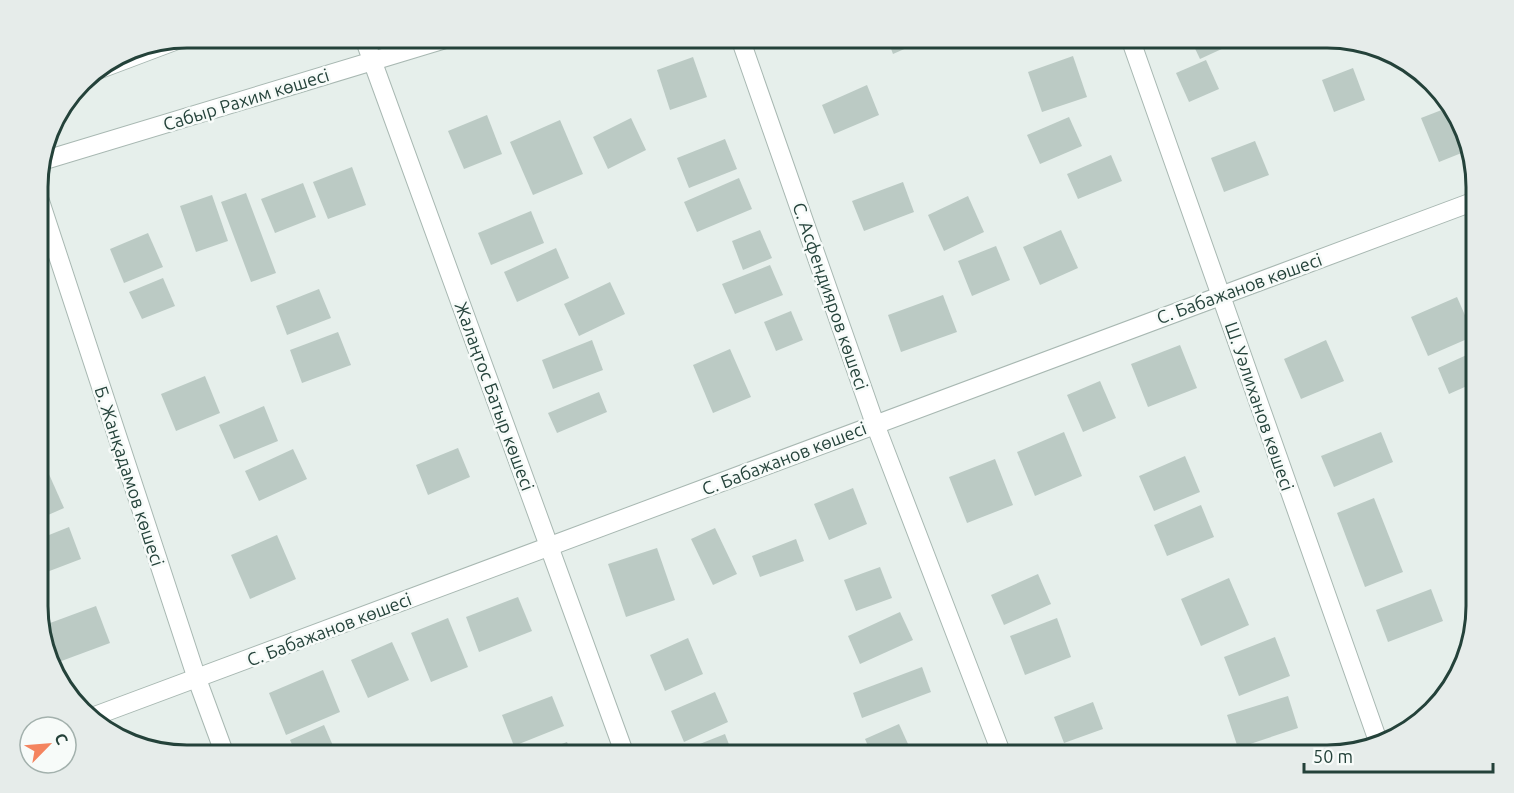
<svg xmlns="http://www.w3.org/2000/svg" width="1514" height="793" viewBox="0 0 1514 793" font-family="Ubuntu,sans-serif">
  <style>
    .building { fill: #bbcac4 }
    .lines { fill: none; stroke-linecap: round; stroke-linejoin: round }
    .minor-casing { stroke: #a8b8b2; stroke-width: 20 }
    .minor { stroke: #fff; stroke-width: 18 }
    .labels { text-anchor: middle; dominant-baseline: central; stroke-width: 5; stroke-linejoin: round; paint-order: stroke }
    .street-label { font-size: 18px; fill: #24423a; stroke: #f7fbf9 }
    .rim { fill: none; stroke: #24423a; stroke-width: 3 }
  </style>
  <rect width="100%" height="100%" fill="#e6efeb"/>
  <g class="building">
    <polygon points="887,38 916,38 918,43 893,54"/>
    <polygon points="925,38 950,38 929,47"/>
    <polygon points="1190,38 1237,38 1239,41 1200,59"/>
    <polygon points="1073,56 1087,97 1042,112 1028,72"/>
    <polygon points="693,57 707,97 670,110 657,70"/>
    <polygon points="1206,60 1219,89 1189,102 1176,73"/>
    <polygon points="1353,68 1365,100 1334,112 1322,80"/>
    <polygon points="867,85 879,115 834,134 822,105"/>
    <polygon points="1452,106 1469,150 1439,162 1421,118"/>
    <polygon points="487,115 502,154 464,169 448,131"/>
    <polygon points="1069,117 1082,146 1040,164 1027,135"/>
    <polygon points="631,118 646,150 608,169 593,137"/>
    <polygon points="560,120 583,174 533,195 510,142"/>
    <polygon points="725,139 737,169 689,188 677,158"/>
    <polygon points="1255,141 1269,175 1224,192 1211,158"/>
    <polygon points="1111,155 1122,181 1078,199 1067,174"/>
    <polygon points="352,167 366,205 328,219 313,182"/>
    <polygon points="739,178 752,209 697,232 684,202"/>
    <polygon points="903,182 914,212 864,231 852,201"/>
    <polygon points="303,183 316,217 275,233 261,199"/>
    <polygon points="246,193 276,273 251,282 221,202"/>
    <polygon points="212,195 228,241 196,252 180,206"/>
    <polygon points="968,196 984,232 944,251 928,215"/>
    <polygon points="531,211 544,243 491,265 478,233"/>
    <polygon points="760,230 772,258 743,270 732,241"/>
    <polygon points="1061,230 1078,268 1040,285 1023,247"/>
    <polygon points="148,233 163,267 124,283 110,249"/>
    <polygon points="996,246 1010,280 972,296 958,261"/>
    <polygon points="556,248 569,278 517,302 504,272"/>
    <polygon points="770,265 783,295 735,314 722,284"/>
    <polygon points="163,278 175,306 142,319 129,292"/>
    <polygon points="610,282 625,314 579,336 564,304"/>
    <polygon points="319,289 331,318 287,335 276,306"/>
    <polygon points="943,295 957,332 901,352 888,315"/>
    <polygon points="1457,297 1474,336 1428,356 1411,317"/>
    <polygon points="791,311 803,340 776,351 764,322"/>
    <polygon points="338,332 351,365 302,383 290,350"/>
    <polygon points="592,340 603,370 553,389 542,360"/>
    <polygon points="1326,340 1344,381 1301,399 1284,359"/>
    <polygon points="1180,345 1197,388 1148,407 1131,364"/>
    <polygon points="730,349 751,397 713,413 693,365"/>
    <polygon points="1471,353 1476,363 1476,382 1449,394 1438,368"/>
    <polygon points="205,376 220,413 176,431 161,394"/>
    <polygon points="1100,381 1116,418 1083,432 1067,395"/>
    <polygon points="599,392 607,412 557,433 548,413"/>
    <polygon points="264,406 278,441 234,459 219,425"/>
    <polygon points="1064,432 1082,476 1035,496 1017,452"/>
    <polygon points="1381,432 1393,462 1334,487 1321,456"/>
    <polygon points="458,448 470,477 428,495 416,465"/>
    <polygon points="293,449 307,479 259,501 245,471"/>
    <polygon points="1185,456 1200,492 1154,511 1139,476"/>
    <polygon points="995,459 1013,505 967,523 949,477"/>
    <polygon points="48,472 64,508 39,519 39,476"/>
    <polygon points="853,488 867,524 829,540 814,504"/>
    <polygon points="1374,498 1403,572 1365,587 1337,513"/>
    <polygon points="1201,505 1214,537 1167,556 1154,525"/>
    <polygon points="69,527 81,559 39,575 39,539"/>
    <polygon points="715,528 737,574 713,585 691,539"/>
    <polygon points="277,535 296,579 250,599 231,555"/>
    <polygon points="796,539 804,561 760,577 752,556"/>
    <polygon points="657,548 675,600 626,617 608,564"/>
    <polygon points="880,567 892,598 856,611 844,580"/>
    <polygon points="1038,574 1051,604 1004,625 991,595"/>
    <polygon points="1229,578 1249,625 1201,646 1181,599"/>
    <polygon points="1431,589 1443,621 1388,642 1376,610"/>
    <polygon points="518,597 532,631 479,652 466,617"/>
    <polygon points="96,606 110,643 56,663 42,626"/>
    <polygon points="900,612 913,640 860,664 848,636"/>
    <polygon points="448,618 468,667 431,682 411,633"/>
    <polygon points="1057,618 1071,657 1025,675 1010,636"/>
    <polygon points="1275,637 1290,676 1239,696 1224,657"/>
    <polygon points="688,638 703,674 665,691 650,655"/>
    <polygon points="392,642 409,680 368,698 351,660"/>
    <polygon points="922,667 931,692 862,718 853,693"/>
    <polygon points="323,670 340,712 286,735 269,693"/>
    <polygon points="715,692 728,722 684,742 671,711"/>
    <polygon points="552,696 564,726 514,746 502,715"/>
    <polygon points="1288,696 1298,728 1238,748 1227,715"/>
    <polygon points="1093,702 1103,729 1064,743 1054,717"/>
    <polygon points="899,724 913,755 872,755 865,739"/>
    <polygon points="324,725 337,755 297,755 290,740"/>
    <polygon points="725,734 733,755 683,755 682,751"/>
    <polygon points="567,742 572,755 532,755"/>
    <polygon points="1094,750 1097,755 1083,755"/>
  </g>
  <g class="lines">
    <g class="minor-casing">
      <g id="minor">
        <polyline points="364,38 625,755"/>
        <polyline points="740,38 875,424 1002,755"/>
        <polyline points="1130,38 1378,741"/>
        <polyline points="95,71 180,39"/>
        <polyline points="42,161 449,38"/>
        <polyline points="38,195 197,679 225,755"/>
        <polyline points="92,717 1475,201"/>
      </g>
    </g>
    <use href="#minor" class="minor"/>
  </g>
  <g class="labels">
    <g class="street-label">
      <text transform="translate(246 99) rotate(-17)">Сабыр Рахим көшесі</text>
      <text transform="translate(1239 288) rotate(-20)">С. Бабажанов көшесі</text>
      <text transform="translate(831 296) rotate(71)">С. Асфендияров көшесі</text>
      <text transform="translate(495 396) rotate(70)">Жалаңтос Батыр көшесі</text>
      <text transform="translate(1260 406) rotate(71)">Ш. Уәлиханов көшесі</text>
      <text transform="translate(784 458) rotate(-21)">С. Бабажанов көшесі</text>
      <text transform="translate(130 476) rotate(72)">Б. Жанқадамов көшесі</text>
      <text transform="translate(329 629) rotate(-21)">С. Бабажанов көшесі</text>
    </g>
  </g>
  <path d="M0 0H1514V793H0ZM187 48H1327A139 139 0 0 1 1466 187V606A139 139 0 0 1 1327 745H187A139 139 0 0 1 48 606V187A139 139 0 0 1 187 48Z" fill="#e6ecea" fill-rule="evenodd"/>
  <path class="rim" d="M187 48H1327A139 139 0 0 1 1466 187V606A139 139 0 0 1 1327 745H187A139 139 0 0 1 48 606V187A139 139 0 0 1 187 48Z"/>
  <g transform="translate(48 745) rotate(65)"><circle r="28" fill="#f7fbf9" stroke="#a3b1ad" stroke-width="1.5"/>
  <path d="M0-4.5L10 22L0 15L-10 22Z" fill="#f4845f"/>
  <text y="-9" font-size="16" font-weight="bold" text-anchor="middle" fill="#24423a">С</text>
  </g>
  <path d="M1304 763v9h189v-9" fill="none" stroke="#24423a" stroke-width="3"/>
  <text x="1313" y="763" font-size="18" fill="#24423a" stroke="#f7fbf9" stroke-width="4.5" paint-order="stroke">50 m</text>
</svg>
